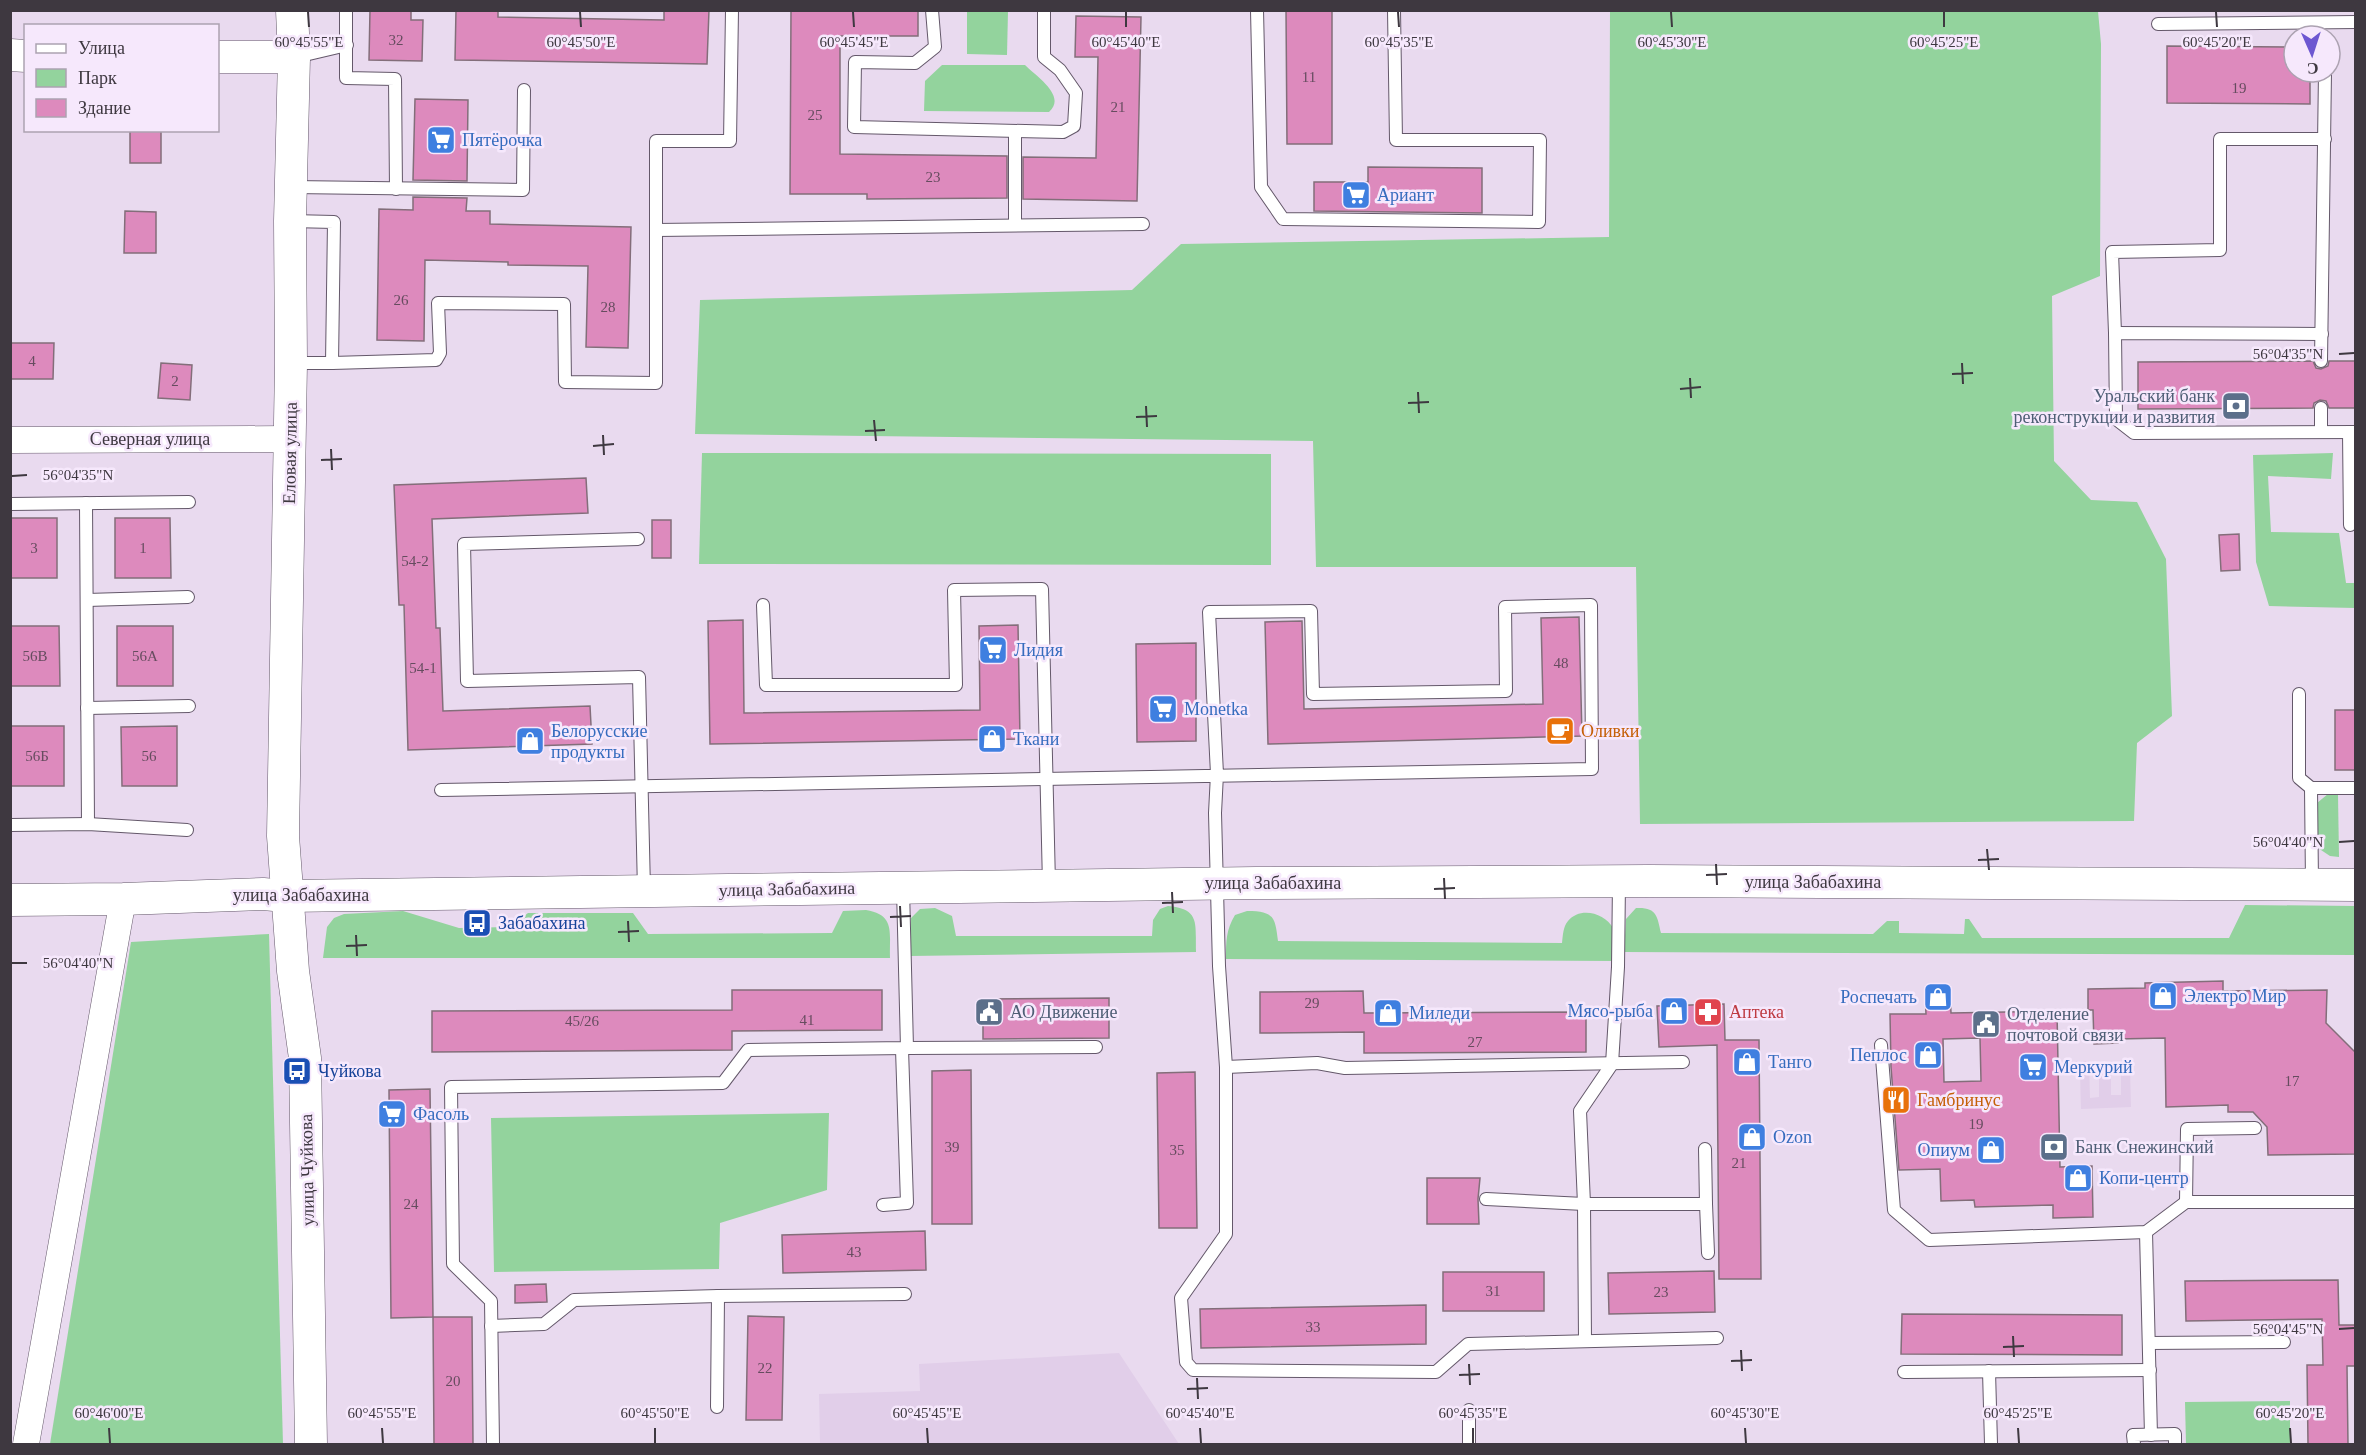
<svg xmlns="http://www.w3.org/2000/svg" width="2366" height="1455" viewBox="0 0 2366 1455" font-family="'Times New Roman',serif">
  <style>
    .built { fill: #e1cee9 }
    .green { fill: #93d39d }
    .building { fill: #dd8abd; stroke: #836e7a; stroke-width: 1.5; fill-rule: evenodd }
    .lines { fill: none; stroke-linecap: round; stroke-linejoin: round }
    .service-casing { stroke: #64586a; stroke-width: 14 }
    .minor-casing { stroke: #64586a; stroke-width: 27 }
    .tertiary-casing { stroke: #64586a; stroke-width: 33 }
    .service { stroke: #fff; stroke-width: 12 }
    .minor { stroke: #fff; stroke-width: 26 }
    .tertiary { stroke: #fff; stroke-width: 32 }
    .ticks { fill: none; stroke: #3e3840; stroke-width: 2 }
    .labels { text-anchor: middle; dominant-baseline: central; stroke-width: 5; stroke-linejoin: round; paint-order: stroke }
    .number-label { font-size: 15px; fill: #664c5f }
    .shop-label { font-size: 18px; fill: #366cbe; stroke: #f6e8fc; text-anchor: start }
    .service-label { font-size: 18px; fill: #4e5e75; stroke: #f6e8fc; text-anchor: start }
    .street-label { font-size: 18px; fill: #3e3840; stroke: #f6e8fc }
    .food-label { font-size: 18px; fill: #c56008; stroke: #f6e8fc; text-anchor: start }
    .transit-label { font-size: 18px; fill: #164399; stroke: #f6e8fc; text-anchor: start }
    .health-label { font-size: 18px; fill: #be3a42; stroke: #f6e8fc; text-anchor: start }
    .ticks-label { font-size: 15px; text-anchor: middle; fill: #3e3840; stroke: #f6e8fc; stroke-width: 5; stroke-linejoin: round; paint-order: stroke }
  </style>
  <rect width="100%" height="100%" fill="#e9daef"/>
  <g class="built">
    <polygon points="2089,1061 2090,1098 2099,1097 2099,1072 2111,1072 2111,1095 2121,1095 2121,1069 2130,1069 2131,1107 2081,1109 2080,1072 2066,1072 2066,1062"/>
    <polygon points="1119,1353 1179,1444 820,1444 819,1394 920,1391 919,1364"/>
  </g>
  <g class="green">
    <polygon points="967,11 1008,11 1007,55 967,54"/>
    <polygon points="1610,11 2098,11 2101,44 2100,276 2052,296 2054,461 2091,500 2137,502 2166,559 2172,716 2137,743 2134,821 1640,824 1636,567 1316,567 1313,441 695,434 700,300 1132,290 1181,244 1609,237"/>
    <path d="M942 65H1025C1037 77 1067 96 1049 112L924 111 925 81Z"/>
    <polygon points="702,453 1271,454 1271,565 699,564"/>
    <polygon points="2333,453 2331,479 2268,476 2271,532 2339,533 2346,583 2355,583 2355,608 2269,606 2256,562 2253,455"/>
    <polygon points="2328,794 2338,795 2339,857 2330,856 2318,848 2317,803"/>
    <path d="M2245 905 2355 906V955L1624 952 1626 919 1636 908C1657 907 1657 916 1661 933L1873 934 1887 921H1899V933L1964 934 1965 919H1969L1982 938H2229Z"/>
    <path d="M1168 906C1201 909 1195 924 1196 952L910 956 911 918 920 909 935 908 952 916 956 936H1152L1153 920 1160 909Z"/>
    <path d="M866 910C896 915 889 933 890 958H323L327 927 334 918 344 914 403 911 459 928 510 927 528 913H633L648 934 832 933 843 911Z"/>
    <path d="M1247 911C1275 911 1275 918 1278 941L1562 943C1563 935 1563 927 1568 921 1580 906 1605 913 1613 928 1618 938 1616 950 1616 961L1226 959C1226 941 1226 930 1235 915Z"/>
    <polygon points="269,934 283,1444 50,1444 131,942"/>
    <polygon points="829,1113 827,1190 720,1223 719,1269 494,1272 491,1118"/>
    <polygon points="2290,1401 2290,1444 2186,1444 2185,1402"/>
  </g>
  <g class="building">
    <polygon points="370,10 411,10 411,20 423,20 422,61 369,60"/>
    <polygon points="456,10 498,10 498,17 664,20 664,10 709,10 707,64 455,60"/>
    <polygon points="791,10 918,10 918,36 840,36 840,154 1007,156 1007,198 867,199 867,194 790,194"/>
    <polygon points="1286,10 1332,10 1332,144 1287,144"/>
    <polygon points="1076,16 1141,17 1137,201 1023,199 1023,157 1096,158 1098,57 1075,57"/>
    <polygon points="2167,46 2294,47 2294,72 2310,72 2310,104 2167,103"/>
    <polygon points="415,99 468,100 467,181 413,180"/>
    <rect x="130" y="130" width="31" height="33"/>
    <polygon points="1368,167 1482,168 1482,213 1314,211 1314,182 1368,182"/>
    <polygon points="413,197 467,198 466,211 490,211 490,224 631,227 628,348 586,347 588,266 508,265 508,262 425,260 424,341 377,340 379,209 413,210"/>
    <polygon points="125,211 156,212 156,253 124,253"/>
    <polygon points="10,343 54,343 53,379 10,379"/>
    <polygon points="2313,361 2316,368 2321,369 2328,366 2329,361 2355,361 2355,408 2329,408 2326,401 2320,400 2314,403 2313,408 2138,409 2138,362"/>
    <polygon points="161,363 192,365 190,400 158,398"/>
    <polygon points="586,478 588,513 432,519 436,628 440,628 443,711 590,706 592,744 408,750 404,605 399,605 394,485"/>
    <rect x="10" y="518" width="47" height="60"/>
    <polygon points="115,518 170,518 171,578 115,578"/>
    <rect x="652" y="520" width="19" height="38"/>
    <polygon points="2239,534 2240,570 2221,571 2219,535"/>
    <polygon points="1579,617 1582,736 1268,744 1265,622 1302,621 1304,709 1543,704 1541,618"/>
    <polygon points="743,620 744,713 980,710 979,626 1018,625 1020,739 710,744 708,621"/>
    <polygon points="10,626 59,626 60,686 10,686"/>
    <rect x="117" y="626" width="56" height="60"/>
    <polygon points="1196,643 1196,741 1137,742 1136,644"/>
    <rect x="2335" y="710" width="20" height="60"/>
    <rect x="10" y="726" width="54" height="60"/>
    <polygon points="177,726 177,786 122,786 121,727"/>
    <polygon points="2223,981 2223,991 2327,990 2326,1023 2355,1052 2355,1154 2268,1155 2267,1127 2253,1112 2228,1112 2228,1105 2166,1107 2165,1038 2118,1039 2118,1043 2094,1044 2093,1010 2088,1010 2088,989 2145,988 2145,983"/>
    <polygon points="732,990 882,990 882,1030 732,1031 732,1050 432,1052 432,1011 732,1010"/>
    <polygon points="1363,991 1364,1013 1586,1012 1586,1052 1364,1053 1364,1032 1260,1033 1260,992"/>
    <path d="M1950 992 1951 1013 2057 1011 2060 1167 2092 1166 2093 1217 2053 1218V1205L1975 1207 1974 1200 1941 1201 1940 1169 1899 1170 1891 1067 1890 1014H1926L1925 993ZM1980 1038 1981 1081 1944 1082 1943 1039Z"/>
    <polygon points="1109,998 1109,1038 983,1039 983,999"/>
    <polygon points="1724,1004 1725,1040 1759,1040 1761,1279 1719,1279 1717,1045 1659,1047 1657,1006"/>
    <polygon points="971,1070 972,1224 932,1224 932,1071"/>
    <polygon points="1195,1072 1197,1228 1159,1228 1157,1073"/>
    <polygon points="430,1089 433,1317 391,1318 389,1090"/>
    <polygon points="1427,1178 1480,1178 1478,1199 1479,1224 1427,1224"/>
    <polygon points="925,1231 926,1270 783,1273 782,1235"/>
    <polygon points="1714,1271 1715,1312 1609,1314 1608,1273"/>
    <rect x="1443" y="1272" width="101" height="39"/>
    <polygon points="2338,1280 2339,1325 2355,1325 2355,1366 2347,1366 2348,1444 2308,1444 2307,1365 2323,1365 2322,1319 2186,1321 2185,1281"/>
    <polygon points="546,1284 547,1302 515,1303 515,1285"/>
    <polygon points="1426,1305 1426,1344 1201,1348 1200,1309"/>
    <polygon points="1902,1314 2122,1315 2122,1355 1901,1354"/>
    <polygon points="748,1316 784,1317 782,1420 746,1420"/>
    <polygon points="433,1317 472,1317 473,1444 434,1444"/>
  </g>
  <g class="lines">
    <g class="service-casing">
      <g id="service">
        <polyline points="346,10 346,78 395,79 396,189"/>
        <polyline points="932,10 935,47 915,63 855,62 854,127 1063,132 1074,126 1076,93 1060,70 1044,57 1044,10"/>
        <polyline points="1257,10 1261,187 1283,219 1539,222 1540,140 1396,140 1394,10"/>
        <polyline points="2158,24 2356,22"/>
        <polyline points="296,57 347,45"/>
        <polyline points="1015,131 1015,225"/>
        <polyline points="292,187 523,190 524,90"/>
        <polyline points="656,230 1143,224"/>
        <polyline points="2115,333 2112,252 2220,250 2220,139 2325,139"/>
        <polyline points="2322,334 2115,333 2116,419 2134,433 2356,432"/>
        <polyline points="2321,361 2325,72"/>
        <polyline points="291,363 332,363 334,222 291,221"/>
        <polyline points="332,363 436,360 440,353 438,303 564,304 565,382 656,383 656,141 730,141 732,10"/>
        <polyline points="2321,432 2321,408"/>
        <polyline points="2349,432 2350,525"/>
        <polyline points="86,503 88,824"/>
        <polyline points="10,504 189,502"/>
        <polyline points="638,539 464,544 467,681 639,677 644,890"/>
        <polyline points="87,600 188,597"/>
        <polyline points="763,605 766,685 956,685 954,590 1042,589 1049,884"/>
        <polyline points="2299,694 2299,778 2311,788"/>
        <polyline points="87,708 189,706"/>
        <polyline points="441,790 1592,769 1591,605 1505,607 1506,691 1313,694 1311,611 1209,612 1217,774 1215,813 1219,966 1226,1067 1226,1234 1181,1298 1186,1362 1193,1370 1436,1372 1468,1344 1717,1338"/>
        <polyline points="10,825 88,824 187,830"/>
        <polyline points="2312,884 2311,788 2356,788"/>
        <polyline points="1881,1045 1894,1210 1929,1240 2146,1232 2186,1202"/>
        <polyline points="907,1048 1096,1047"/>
        <polyline points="1226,1067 1317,1063 1345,1068 1683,1062"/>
        <polyline points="2255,1128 2187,1129 2186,1202 2356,1202"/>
        <polyline points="1705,1149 1706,1204"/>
        <polyline points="1486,1199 1584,1204 1706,1204 1708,1253"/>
        <polyline points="883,1205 907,1203 902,1049"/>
        <polyline points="2146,1232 2151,1435"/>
        <polyline points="491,1326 544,1324 574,1300 718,1296 905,1294"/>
        <polyline points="1585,1340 1584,1204 1580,1111 1612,1064 1618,967 1619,882"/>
        <polyline points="2149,1343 2284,1342"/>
        <polyline points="1989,1371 1991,1444"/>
        <polyline points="1904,1372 2150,1370"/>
        <polyline points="717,1407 718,1296"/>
        <polyline points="493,1444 491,1301 453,1264 451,1087 723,1083 748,1050 907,1048 903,889"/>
        <polyline points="1469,1444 1469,1410"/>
        <polyline points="2134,1444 2133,1435 2175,1434 2175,1444"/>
      </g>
    </g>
    <g class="minor-casing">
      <g id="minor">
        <polyline points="10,440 289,439"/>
        <polyline points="26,1444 123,899"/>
      </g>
    </g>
    <g class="tertiary-casing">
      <g id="tertiary">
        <polyline points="292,10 294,57 290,221 291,363 283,836 293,971 305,1058 311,1444"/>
        <polyline points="10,55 26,56"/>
        <polyline points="218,57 294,57"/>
        <polyline points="10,900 123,899 263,894 286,896 1256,883 1649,881 2356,885"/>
      </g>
    </g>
    <use href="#service" class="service"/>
    <use href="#minor" class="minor"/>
    <use href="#tertiary" class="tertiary"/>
  </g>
  <path class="ticks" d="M308 12 309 27M580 12 581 27M853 12 854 27M1126 12V27M1398 12 1399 27M1671 12 1672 27M1944 12V27M2216 12 2217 27M2339 354 2354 353M1962 363 1963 384M1952 374 1973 373M1690 378 1691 398M1680 389 1701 387M1418 392 1419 413M1408 403 1429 402M1146 406 1147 427M1136 417 1157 416M874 420 876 441M865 431 885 430M603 435 604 455M593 446 614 444M331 449 332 470M321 460 342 459M12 476 27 475M2339 842 2354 841M1987 849 1989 870M1978 860 1999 859M1716 864 1717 885M1706 875 1727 874M1444 878 1445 899M1434 889 1455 888M1172 892 1173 913M1162 903 1183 902M900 906 901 927M890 917 911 916M628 921 629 942M618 932 639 931M356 935 357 956M346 946 367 945M12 963H27M2339 1329 2354 1328M2013 1336 2014 1357M2003 1347 2024 1346M1741 1350 1742 1371M1731 1361 1752 1360M1469 1364 1470 1385M1459 1375 1480 1374M1197 1378 1198 1399M1187 1389 1208 1388M109 1428 110 1443M382 1428 383 1443M655 1428V1443M927 1428 928 1443M1200 1428 1201 1443M1473 1428V1443M1745 1428 1746 1443M2018 1428 2019 1443M2290 1428 2291 1443"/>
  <defs>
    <g id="supermarket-square" transform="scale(1.5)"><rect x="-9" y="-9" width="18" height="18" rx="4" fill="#3f7fe0" stroke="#f6e8fc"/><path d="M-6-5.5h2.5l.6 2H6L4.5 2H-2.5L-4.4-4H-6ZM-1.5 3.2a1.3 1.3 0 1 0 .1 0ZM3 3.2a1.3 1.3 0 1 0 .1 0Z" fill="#fff"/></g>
    <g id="bank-square" transform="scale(1.5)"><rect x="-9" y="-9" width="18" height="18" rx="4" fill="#5c6f8a" stroke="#f6e8fc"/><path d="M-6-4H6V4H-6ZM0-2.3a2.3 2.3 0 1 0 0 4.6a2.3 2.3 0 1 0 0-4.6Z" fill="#fff"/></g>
    <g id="cafe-square" transform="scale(1.5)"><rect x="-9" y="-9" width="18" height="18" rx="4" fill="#e8710a" stroke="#f6e8fc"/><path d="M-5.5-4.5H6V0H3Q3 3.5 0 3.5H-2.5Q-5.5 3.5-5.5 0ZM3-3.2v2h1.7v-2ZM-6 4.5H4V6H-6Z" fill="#fff"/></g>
    <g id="shop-square" transform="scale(1.5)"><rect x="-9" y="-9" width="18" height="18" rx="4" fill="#3f7fe0" stroke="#f6e8fc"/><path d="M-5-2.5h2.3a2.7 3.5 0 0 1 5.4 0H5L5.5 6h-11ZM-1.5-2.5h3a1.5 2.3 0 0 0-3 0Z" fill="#fff"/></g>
    <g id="bus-square" transform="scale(1.5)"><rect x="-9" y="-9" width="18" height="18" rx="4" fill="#1a4fb4" stroke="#f6e8fc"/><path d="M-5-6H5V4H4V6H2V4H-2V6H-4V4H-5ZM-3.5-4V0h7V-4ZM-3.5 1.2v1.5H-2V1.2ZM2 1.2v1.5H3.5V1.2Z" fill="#fff"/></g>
    <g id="civic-square" transform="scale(1.5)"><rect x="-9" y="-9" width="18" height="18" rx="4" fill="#5c6f8a" stroke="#f6e8fc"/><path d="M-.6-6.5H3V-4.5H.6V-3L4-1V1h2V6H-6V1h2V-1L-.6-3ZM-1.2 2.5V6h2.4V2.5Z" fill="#fff"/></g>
    <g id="pharmacy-square" transform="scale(1.5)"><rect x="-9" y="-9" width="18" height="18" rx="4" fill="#e0444e" stroke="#f6e8fc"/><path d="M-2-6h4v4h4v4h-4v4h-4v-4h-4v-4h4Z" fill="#fff"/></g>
    <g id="restaurant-square" transform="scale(1.5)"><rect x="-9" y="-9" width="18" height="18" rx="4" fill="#e8710a" stroke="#f6e8fc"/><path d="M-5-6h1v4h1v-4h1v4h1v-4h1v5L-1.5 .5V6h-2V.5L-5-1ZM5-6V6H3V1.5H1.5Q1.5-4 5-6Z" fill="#fff"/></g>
  </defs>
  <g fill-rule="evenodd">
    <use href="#supermarket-square" x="441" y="140"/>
    <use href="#supermarket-square" x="1356" y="195"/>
    <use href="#bank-square" x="2236" y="406"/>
    <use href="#supermarket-square" x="993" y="650"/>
    <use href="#supermarket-square" x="1163" y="709"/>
    <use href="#cafe-square" x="1560" y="731"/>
    <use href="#shop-square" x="992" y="739"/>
    <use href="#shop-square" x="530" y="741"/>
    <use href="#bus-square" x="477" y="923"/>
    <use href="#shop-square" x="2163" y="996"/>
    <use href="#shop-square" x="1938" y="997"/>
    <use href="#shop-square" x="1674" y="1011"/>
    <use href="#civic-square" x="989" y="1012"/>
    <use href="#pharmacy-square" x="1708" y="1012"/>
    <use href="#shop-square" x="1388" y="1013"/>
    <use href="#civic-square" x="1986" y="1024"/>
    <use href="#shop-square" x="1928" y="1055"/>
    <use href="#shop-square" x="1747" y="1062"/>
    <use href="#supermarket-square" x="2033" y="1067"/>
    <use href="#bus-square" x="297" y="1071"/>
    <use href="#restaurant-square" x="1896" y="1100"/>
    <use href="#supermarket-square" x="392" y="1114"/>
    <use href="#shop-square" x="1752" y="1137"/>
    <use href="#bank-square" x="2054" y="1147"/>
    <use href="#shop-square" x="1991" y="1150"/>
    <use href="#shop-square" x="2078" y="1178"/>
  </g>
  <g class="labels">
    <g class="number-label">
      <text x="396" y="40">32</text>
      <text x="1309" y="77">11</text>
      <text x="2239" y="88">19</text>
      <text x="1118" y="107">21</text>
      <text x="815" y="115">25</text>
      <text x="933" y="177">23</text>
      <text x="401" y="300">26</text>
      <text x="608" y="307">28</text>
      <text x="32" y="361">4</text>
      <text x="175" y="381">2</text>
      <text x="34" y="548">3</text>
      <text x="143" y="548">1</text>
      <text x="415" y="561">54-2</text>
      <text x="35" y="656">56В</text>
      <text x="145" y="656">56А</text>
      <text x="1561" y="663">48</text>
      <text x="423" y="668">54-1</text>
      <text x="37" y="756">56Б</text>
      <text x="149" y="756">56</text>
      <text x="1312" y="1003">29</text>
      <text x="807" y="1020">41</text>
      <text x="582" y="1021">45/26</text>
      <text x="1475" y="1042">27</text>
      <text x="2292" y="1081">17</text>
      <text x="1976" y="1124">19</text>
      <text x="952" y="1147">39</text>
      <text x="1177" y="1150">35</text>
      <text x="1739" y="1163">21</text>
      <text x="411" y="1204">24</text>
      <text x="854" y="1252">43</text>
      <text x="1493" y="1291">31</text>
      <text x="1661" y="1292">23</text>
      <text x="1313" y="1327">33</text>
      <text x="765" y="1368">22</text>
      <text x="453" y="1381">20</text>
    </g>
    <g class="shop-label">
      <text x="462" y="140">Пятёрочка</text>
      <text x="1377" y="195">Ариант</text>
      <text x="1014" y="650">Лидия</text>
      <text x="1184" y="709">Monetka</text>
      <text x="551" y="731">Белорусские<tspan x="551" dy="21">продукты</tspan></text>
      <text x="1013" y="739">Ткани</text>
      <text x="2184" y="996">Электро Мир</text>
      <text x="1917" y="997" text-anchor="end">Роспечать</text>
      <text x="1653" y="1011" text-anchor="end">Мясо-рыба</text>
      <text x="1409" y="1013">Миледи</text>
      <text x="1907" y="1055" text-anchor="end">Пеплос</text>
      <text x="1768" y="1062">Танго</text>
      <text x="2054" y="1067">Меркурий</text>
      <text x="413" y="1114">Фасоль</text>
      <text x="1773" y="1137">Ozon</text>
      <text x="1970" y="1150" text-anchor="end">Опиум</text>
      <text x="2099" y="1178">Копи-центр</text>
    </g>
    <g class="service-label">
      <text x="2215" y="396" text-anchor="end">Уральский банк<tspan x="2215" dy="21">реконструкции и развития</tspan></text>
      <text x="1010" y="1012">АО Движение</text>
      <text x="2007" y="1014">Отделение<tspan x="2007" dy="21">почтовой связи</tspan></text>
      <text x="2075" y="1147">Банк Снежинский</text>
    </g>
    <g class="street-label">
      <text x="150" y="439">Северная улица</text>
      <text transform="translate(290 453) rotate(-89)">Еловая улица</text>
      <text x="1813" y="882">улица Забабахина</text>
      <text x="1273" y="883">улица Забабахина</text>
      <text transform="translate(787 889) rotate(-1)">улица Забабахина</text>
      <text x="301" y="895">улица Забабахина</text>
      <text transform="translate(307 1170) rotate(-91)">улица Чуйкова</text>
    </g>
    <g class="food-label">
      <text x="1581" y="731">Оливки</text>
      <text x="1917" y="1100">Гамбринус</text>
    </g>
    <g class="transit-label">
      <text x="498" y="923">Забабахина</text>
      <text x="318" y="1071">Чуйкова</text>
    </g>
    <g class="health-label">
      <text x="1729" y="1012">Аптека</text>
    </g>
  </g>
  <g class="ticks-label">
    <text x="309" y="47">60°45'55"E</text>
    <text x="581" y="47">60°45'50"E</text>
    <text x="854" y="47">60°45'45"E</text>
    <text x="1126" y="47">60°45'40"E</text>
    <text x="1399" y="47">60°45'35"E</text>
    <text x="1672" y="47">60°45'30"E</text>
    <text x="1944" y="47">60°45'25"E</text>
    <text x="2217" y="47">60°45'20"E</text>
    <text x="2288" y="359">56°04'35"N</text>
    <text x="78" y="480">56°04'35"N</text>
    <text x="2288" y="847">56°04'40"N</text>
    <text x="78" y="968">56°04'40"N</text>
    <text x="2288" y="1334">56°04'45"N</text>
    <text x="109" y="1418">60°46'00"E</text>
    <text x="382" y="1418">60°45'55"E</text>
    <text x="655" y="1418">60°45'50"E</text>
    <text x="927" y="1418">60°45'45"E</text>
    <text x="1200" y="1418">60°45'40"E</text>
    <text x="1473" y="1418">60°45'35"E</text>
    <text x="1745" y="1418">60°45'30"E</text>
    <text x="2018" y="1418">60°45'25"E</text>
    <text x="2290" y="1418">60°45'20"E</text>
  </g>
  <rect width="2366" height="1455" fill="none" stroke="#3e3840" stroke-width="24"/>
  <rect x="24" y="24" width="195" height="108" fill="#f6e8fc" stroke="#aca2b1" stroke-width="1.5"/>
  <rect x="36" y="44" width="30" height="9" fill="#ffffff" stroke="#aca2b1" stroke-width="1.5"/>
  <text x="78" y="54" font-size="18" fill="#3e3840">Улица</text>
  <rect x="36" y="69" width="30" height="18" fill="#93d39d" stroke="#aca2b1" stroke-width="1.5"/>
  <text x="78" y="84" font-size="18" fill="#3e3840">Парк</text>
  <rect x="36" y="99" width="30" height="18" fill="#dd8abd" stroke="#aca2b1" stroke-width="1.5"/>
  <text x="78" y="114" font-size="18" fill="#3e3840">Здание</text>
  <g transform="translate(2312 54) rotate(177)"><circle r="28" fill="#f6e8fc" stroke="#aca2b1" stroke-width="1.5"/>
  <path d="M0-4.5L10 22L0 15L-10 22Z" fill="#6d57d1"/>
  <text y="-9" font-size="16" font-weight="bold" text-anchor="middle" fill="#3e3840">С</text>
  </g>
</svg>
